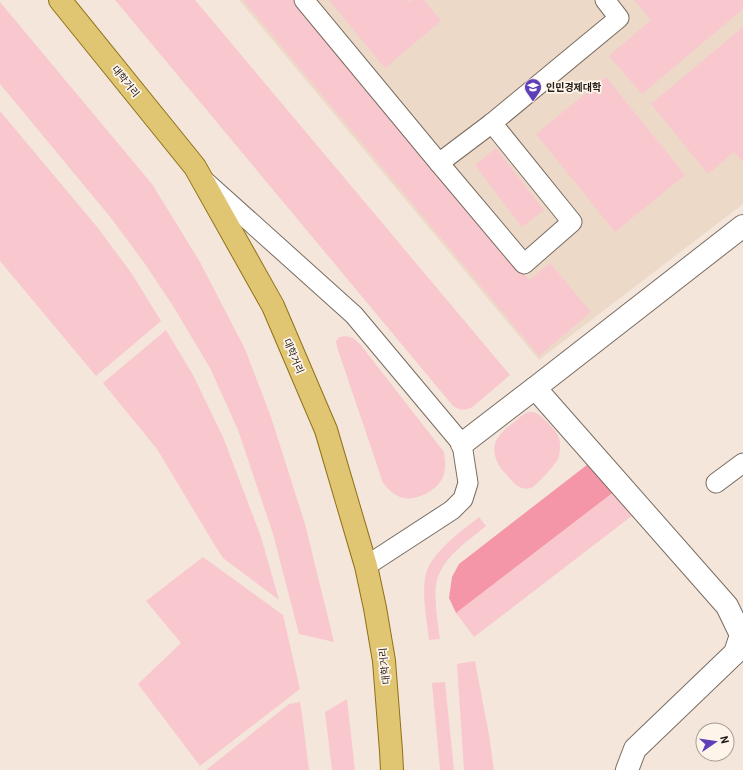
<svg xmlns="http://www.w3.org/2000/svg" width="743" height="770" viewBox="0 0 743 770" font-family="Barlow,'Noto Sans KR',sans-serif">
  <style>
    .built { fill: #edd9c8 }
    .green { fill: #f9c8cf }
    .forest { fill: #f496a7 }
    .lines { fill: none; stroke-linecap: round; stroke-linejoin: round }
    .lane-casing { stroke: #796c62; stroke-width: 21 }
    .street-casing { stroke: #796c62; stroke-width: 24 }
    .primary-casing { stroke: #907116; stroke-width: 24 }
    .lane { stroke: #fff; stroke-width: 19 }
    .street { stroke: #fff; stroke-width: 22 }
    .primary { stroke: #e0c573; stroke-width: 22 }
    .labels { text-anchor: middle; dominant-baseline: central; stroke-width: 3.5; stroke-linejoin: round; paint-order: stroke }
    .street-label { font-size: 10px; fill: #211c18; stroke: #fff4ea }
    .poi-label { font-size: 10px; font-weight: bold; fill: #211c18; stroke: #fff4ea; text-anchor: start }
  </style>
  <rect width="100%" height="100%" fill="#f4e6da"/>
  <polygon class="built" points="239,0 743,0 743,204 539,360"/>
  <g class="green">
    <path d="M115 0H195L510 375 474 406C465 411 461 411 453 406Z"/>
    <polygon points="243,0 296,0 529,280 550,263 591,312 539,356"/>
    <polygon points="329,0 408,0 410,2 413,0 424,0 441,21 385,68"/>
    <polygon points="634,0 743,0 743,9 642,94 609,56 651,20"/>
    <polygon points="0,2 152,184 200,262 245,349 271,417 305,524 334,642 299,634 273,534 238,430 210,368 173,306 145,264 111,218 0,84"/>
    <polygon points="743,27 743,162 734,152 708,174 651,104"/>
    <polygon points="606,77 685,175 615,232 536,134"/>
    <polygon points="0,111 98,228 132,274 161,321 96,376 0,261"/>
    <polygon points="496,148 544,210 522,227 475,165"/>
    <polygon points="166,330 193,375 223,437 261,537 279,600 223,558 214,544 157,449 103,383"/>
    <path d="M346 336 353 338 360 344 444 452C445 459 446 467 444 474 440 489 418 501 403 498 395 496 389 490 383 483L337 347 336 341 339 337Z"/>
    <path d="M528 412C537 411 541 416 546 421 554 429 561 436 560 447 560 451 559 456 558 459 555 465 536 486 531 488 528 489 525 489 522 488 515 486 509 477 504 472 495 462 490 447 499 436 504 429 517 420 524 414Z"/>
    <polygon points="615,491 633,515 474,637 456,613"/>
    <path d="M479 517 486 526C468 541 444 556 437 580 433 594 438 624 440 639L429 640C427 620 422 599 425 578 429 553 461 532 479 517Z"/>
    <polygon points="203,557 283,615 300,689 200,766 138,684 181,643 146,601"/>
    <polygon points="475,661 489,735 494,770 464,770 457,664"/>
    <polygon points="445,682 454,770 440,770 432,683"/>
    <polygon points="347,699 355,770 332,770 325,712"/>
    <polygon points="300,702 302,714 309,770 206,770 289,704"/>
  </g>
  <polygon class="forest" points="592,461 615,491 456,613 449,598 452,577 459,564"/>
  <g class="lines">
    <g class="lane-casing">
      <g id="lane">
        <polyline points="304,0 439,163 492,123 619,18 605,0"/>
        <polyline points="439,163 524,264 572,222 492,123"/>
        <polyline points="206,182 354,315 462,444 468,483 463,499 452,510 366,566"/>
        <polyline points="716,483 743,463"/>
      </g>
    </g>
    <g class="street-casing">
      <g id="street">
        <polyline points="535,388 727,606 741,635 735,653 635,749 627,770"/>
        <polyline points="462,444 535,388 743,226"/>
      </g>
    </g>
    <g class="primary-casing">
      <polyline id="primary" points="60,0 195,167 273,306 326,430 366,566 375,608 384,661 391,751 392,770"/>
    </g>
    <use href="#lane" class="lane"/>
    <use href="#street" class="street"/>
    <use href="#primary" class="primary"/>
  </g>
  <defs>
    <g id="university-pin" transform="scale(0.9)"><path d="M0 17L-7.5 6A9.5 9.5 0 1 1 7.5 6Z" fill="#5e3fb7" stroke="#fff4ea"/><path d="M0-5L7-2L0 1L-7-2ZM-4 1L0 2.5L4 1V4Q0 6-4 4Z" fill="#fff"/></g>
  </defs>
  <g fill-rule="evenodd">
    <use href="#university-pin" x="533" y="87"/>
  </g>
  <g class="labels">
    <g class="street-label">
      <text transform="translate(126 81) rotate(51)">대학거리</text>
      <text transform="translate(294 356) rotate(67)">대학거리</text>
      <text transform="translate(384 666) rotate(-96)">대학거리</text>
    </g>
    <g class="poi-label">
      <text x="546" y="87">인민경제대학</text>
    </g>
  </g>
  <g transform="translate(715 742) rotate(77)"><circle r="19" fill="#fff4ea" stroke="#a69e96"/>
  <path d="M0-3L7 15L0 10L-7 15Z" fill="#5e3fb7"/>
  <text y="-6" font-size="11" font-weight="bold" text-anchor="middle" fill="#211c18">N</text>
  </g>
</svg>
